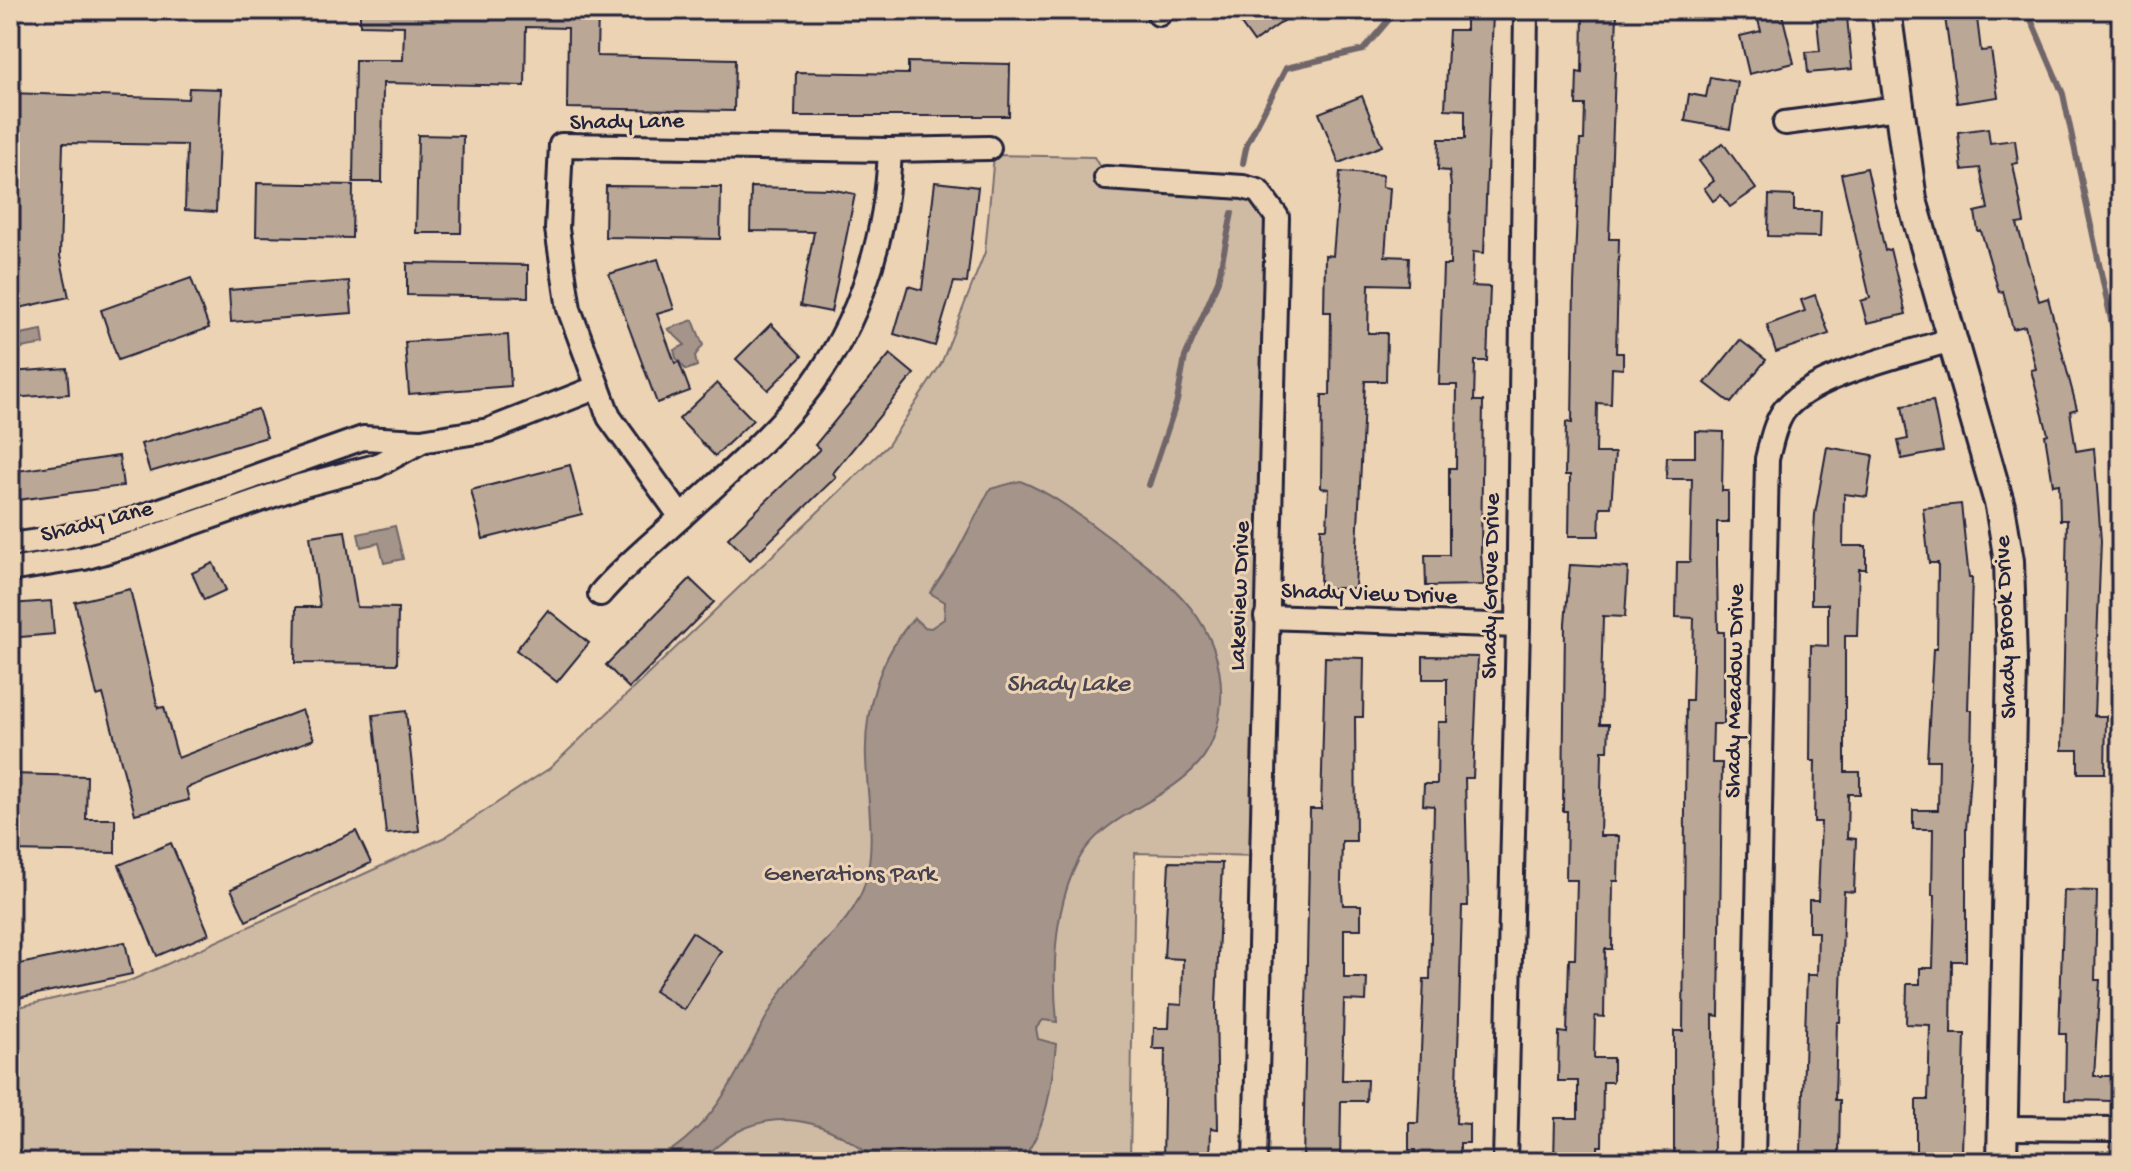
<svg xmlns="http://www.w3.org/2000/svg" width="2131" height="1172" viewBox="0 0 2131 1172" font-family="'Gochi Hand',sans-serif">
  <style>
    .green { fill: #cfbaa3; stroke: #786e6f; stroke-width: 2 }
    .water { fill: #a49489; stroke: #70666a; stroke-width: 2 }
    .lines { fill: none; stroke-linecap: round; stroke-linejoin: round }
    .stream { stroke: #70666a; stroke-width: 6 }
    .building { fill: #baa796; stroke: #22223b; stroke-width: 2 }
    .minor-casing { stroke: #22223b; stroke-width: 28 }
    .tertiary-casing { stroke: #22223b; stroke-width: 34 }
    .minor { stroke: #ecd3b4; stroke-width: 22 }
    .tertiary { stroke: #ecd3b4; stroke-width: 28 }
    .labels { text-anchor: middle; dominant-baseline: central; stroke-width: 6; stroke-linejoin: round; paint-order: stroke }
    .street-label { font-size: 24px; fill: #22223b; stroke: #ecd3b4 }
    .park-label { font-size: 24px; fill: #454050; stroke: #ecd3b4 }
    .water-label { font-size: 26px; font-style: italic; fill: #494452; stroke: #ecd3b4 }
  </style>
  <rect width="100%" height="100%" fill="#ecd3b4"/>
  <filter id="ink" filterUnits="userSpaceOnUse"><feTurbulence type="fractalNoise" baseFrequency=".0125" numOctaves="2"/><feDisplacementMap in="SourceGraphic" scale="16" xChannelSelector="R" yChannelSelector="G"/><feConvolveMatrix kernelMatrix="1 2 1 2 8 2 1 2 1" color-interpolation-filters="sRGB"/></filter>
  <g filter="url(#ink)">
    <polygon class="green" points="994,155 1094,157 1106,178 1267,201 1261,856 1135,853 1130,1162 10,1162 10,1009 130,981 445,837 550,768 888,445 941,364 985,252"/>
    <g class="water">
      <polygon points="693,320 703,345 695,356 697,366 686,370 676,358 674,350 685,345 668,329"/>
      <polygon points="18,327 20,334 42,330 44,344 10,350 10,328"/>
      <path d="M1020 481C1051 493 1075 512 1102 532 1163 577 1225 617 1221 701 1220 722 1213 747 1199 763 1165 803 1102 814 1078 861 1054 909 1052 970 1057 1022L1043 1020 1036 1028 1038 1039 1056 1044C1052 1084 1047 1130 1020 1162H878C838 1127 788 1105 737 1132 722 1140 706 1159 690 1162 678 1164 664 1162 652 1162 728 1121 739 1057 782 991 807 950 852 930 866 880 876 841 867 798 866 759 864 708 880 656 914 618L924 627 931 628 944 619 945 602 930 593 955 556 990 489Z"/>
      <polygon points="395,526 403,559 384,563 379,543 361,547 358,534"/>
    </g>
    <g class="lines">
      <g class="stream">
        <polyline points="2027,10 2063,94 2121,367"/>
        <polyline points="1243,163 1247,144 1286,68 1363,50 1397,10"/>
        <polyline points="1149,485 1177,401 1185,357 1218,281 1232,213"/>
      </g>
    </g>
    <g class="building">
      <polygon points="360,10 598,10 597,56 735,59 734,111 567,108 568,28 526,27 525,86 383,83 382,182 353,182 355,60 403,60 404,26 360,25"/>
      <polygon points="1231,10 1299,10 1254,42"/>
      <polygon points="1944,10 1976,10 1981,51 1991,50 1998,97 1957,103"/>
      <polygon points="1466,12 1493,12 1484,253 1473,252 1472,286 1490,287 1487,361 1475,361 1474,401 1483,401 1481,554 1484,585 1426,586 1425,555 1449,555 1449,468 1456,468 1457,385 1439,385 1443,265 1450,265 1451,186 1449,171 1438,170 1439,139 1465,139 1465,110 1445,109 1449,30 1466,30"/>
      <polygon points="1583,13 1617,13 1609,239 1619,239 1616,353 1623,353 1623,369 1612,368 1611,404 1597,403 1596,453 1615,453 1611,507 1600,507 1599,536 1569,536 1570,475 1565,475 1566,422 1572,423 1574,285 1580,140 1584,140 1585,105 1576,105 1577,72 1582,73"/>
      <polygon points="1782,14 1794,63 1749,74 1740,36 1761,31 1758,20"/>
      <polygon points="1847,17 1852,69 1808,73 1806,52 1820,51 1817,20"/>
      <polygon points="908,62 1010,64 1009,116 795,116 796,72 908,74"/>
      <polygon points="1710,77 1738,82 1730,129 1685,121 1689,94 1706,97"/>
      <polygon points="189,88 221,89 216,212 185,210 187,145 63,143 60,256 69,297 10,310 10,93 188,99"/>
      <polygon points="1362,96 1382,146 1339,163 1319,113"/>
      <polygon points="1988,128 1990,143 2015,140 2018,163 2013,164 2024,223 2017,224 2039,301 2048,298 2077,409 2070,411 2076,451 2094,448 2101,541 2094,716 2106,716 2105,773 2078,773 2078,750 2062,750 2067,520 2060,520 2059,484 2053,485 2045,435 2048,434 2031,370 2036,369 2025,326 2013,329 2003,291 1999,292 1981,231 1978,231 1975,212 1988,209 1980,168 1962,170 1958,132"/>
      <polygon points="418,135 463,136 461,233 416,233"/>
      <polygon points="1723,143 1756,189 1730,207 1721,195 1713,201 1704,188 1714,181 1699,161"/>
      <polygon points="1867,168 1885,251 1890,249 1906,314 1867,323 1861,301 1870,298 1841,174"/>
      <polygon points="1340,172 1383,175 1382,187 1390,188 1385,256 1409,257 1408,285 1369,284 1368,333 1387,333 1386,381 1365,381 1355,588 1320,588 1321,528 1327,528 1329,489 1321,488 1322,395 1330,395 1331,312 1324,312 1325,255 1333,256"/>
      <polygon points="935,182 978,187 967,283 954,282 935,346 894,334 908,286 922,290"/>
      <polygon points="257,183 353,185 352,238 256,236"/>
      <polygon points="606,186 721,187 720,239 605,237"/>
      <polygon points="751,187 830,189 855,194 831,312 800,306 814,232 750,231"/>
      <polygon points="1769,195 1794,196 1794,211 1821,211 1820,237 1768,236"/>
      <polygon points="658,259 674,309 657,314 675,363 679,362 690,391 657,403 609,274"/>
      <polygon points="407,263 528,265 528,297 407,295"/>
      <polygon points="191,278 209,328 118,360 101,310"/>
      <polygon points="349,281 352,313 231,322 229,290"/>
      <polygon points="1815,295 1829,334 1776,352 1767,325 1805,311 1801,300"/>
      <polygon points="771,324 802,356 768,390 736,359"/>
      <polygon points="508,335 511,386 409,394 405,342"/>
      <polygon points="1740,340 1766,360 1731,403 1705,383"/>
      <polygon points="890,354 914,374 833,473 836,477 750,560 728,538 820,449 815,445"/>
      <polygon points="67,368 69,394 10,398 10,372"/>
      <polygon points="717,383 753,420 715,456 679,419"/>
      <polygon points="1933,401 1943,451 1902,459 1898,441 1908,439 1902,406"/>
      <polygon points="258,409 267,437 150,472 141,444"/>
      <polygon points="1695,431 1723,432 1722,491 1728,491 1728,522 1717,522 1717,563 1718,632 1724,632 1724,724 1713,724 1712,763 1722,763 1719,1016 1713,1015 1714,1162 1674,1162 1674,1031 1683,1031 1686,700 1692,700 1694,618 1676,617 1677,562 1690,562 1692,479 1666,479 1667,457 1695,457"/>
      <polygon points="1827,447 1873,455 1867,497 1844,494 1843,546 1866,546 1866,569 1859,569 1857,636 1845,636 1845,772 1860,772 1860,794 1848,794 1847,838 1856,839 1854,892 1844,891 1840,1022 1837,1022 1835,1100 1840,1100 1839,1153 1801,1152 1807,975 1817,975 1818,932 1809,932 1809,900 1818,900 1821,822 1814,822 1815,761 1810,761 1811,645 1828,646 1828,604 1811,604 1811,580 1815,514"/>
      <polygon points="119,456 123,486 10,501 10,472"/>
      <polygon points="570,465 582,514 483,539 471,490"/>
      <polygon points="1961,504 1969,578 1972,578 1968,710 1972,710 1971,760 1966,830 1966,961 1952,961 1951,1034 1965,1034 1962,1153 1916,1152 1916,1100 1928,1100 1930,1025 1906,1024 1907,984 1920,984 1920,968 1933,968 1935,895 1932,895 1933,829 1913,829 1913,810 1938,810 1939,760 1927,760 1933,649 1937,649 1938,563 1929,563 1923,508"/>
      <polygon points="345,531 357,607 398,608 397,664 295,663 296,607 320,607 310,536"/>
      <polygon points="213,563 226,590 204,600 192,573"/>
      <polygon points="1570,565 1628,568 1625,617 1603,616 1600,724 1609,724 1608,751 1602,751 1600,836 1619,836 1618,881 1613,881 1612,949 1605,949 1604,1017 1595,1016 1594,1058 1613,1058 1613,1082 1603,1082 1602,1146 1598,1146 1598,1162 1554,1162 1555,1118 1578,1118 1578,1081 1558,1081 1559,1032 1567,1033 1569,959 1575,959 1577,880 1566,880 1567,811 1563,811 1565,623"/>
      <polygon points="690,579 714,602 629,688 606,665"/>
      <polygon points="130,589 158,708 164,707 178,758 302,710 314,739 186,788 189,800 135,814 103,694 97,696 75,602"/>
      <polygon points="51,601 54,634 10,638 10,604"/>
      <polygon points="548,610 589,643 557,682 516,650"/>
      <polygon points="1423,656 1478,657 1473,778 1465,778 1468,906 1462,906 1456,1123 1469,1124 1469,1143 1460,1143 1460,1162 1415,1162 1415,1150 1409,1150 1409,1123 1418,1123 1424,979 1430,979 1434,806 1423,805 1424,784 1437,784 1438,722 1447,722 1447,679 1423,679"/>
      <polygon points="1325,657 1364,658 1363,717 1355,717 1356,841 1342,841 1341,882 1343,905 1361,905 1361,929 1344,929 1344,978 1367,978 1366,1001 1344,1000 1342,1080 1367,1080 1366,1101 1341,1101 1340,1162 1303,1162 1310,809 1321,809"/>
      <polygon points="406,711 419,831 386,834 373,715"/>
      <polygon points="10,774 87,776 86,819 115,819 115,853 10,851"/>
      <polygon points="356,831 371,863 246,921 231,889"/>
      <polygon points="171,843 209,934 157,956 119,865"/>
      <polygon points="1169,862 1222,863 1216,1005 1218,1129 1211,1128 1210,1162 1163,1162 1165,1049 1153,1049 1154,1028 1169,1028 1170,1004 1182,1005 1183,959 1164,958"/>
      <polygon points="2064,890 2097,891 2095,980 2100,980 2094,1076 2114,1076 2113,1101 2065,1100 2066,1034 2059,1034"/>
      <polygon points="692,932 721,951 684,1010 654,991"/>
      <polygon points="125,942 132,974 13,999 10,966"/>
    </g>
    <g class="lines">
      <g class="minor-casing">
        <g id="minor">
          <polyline points="1159,14 1163,10"/>
          <polyline points="1785,123 1898,108"/>
          <polyline points="1106,178 1243,187 1258,191 1277,217 1255,1162"/>
          <polyline points="681,517 609,417 569,309 557,229 561,145 890,150 989,148"/>
          <polyline points="10,545 60,538 135,519 363,438 421,441 489,430 598,387"/>
          <polyline points="10,570 84,558 142,541 300,486 376,466 420,442"/>
          <path d="M600 594C624 566 653 543 680 518 716 484 757 450 790 412 855 339 886 247 890 150"/>
          <polyline points="1266,617 1518,626"/>
          <polyline points="2002,1128 2121,1129"/>
          <polyline points="1505,1162 1518,626 1526,10"/>
          <path d="M1753 1162 1767 459C1771 443 1774 426 1783 412 1810 374 1909 354 1953 339"/>
        </g>
      </g>
      <g class="tertiary-casing">
        <polyline id="tertiary" points="1886,10 1912,200 2000,506 2009,561 2012,662 2002,1162"/>
      </g>
      <use href="#minor" class="minor"/>
      <use href="#tertiary" class="tertiary"/>
    </g>
  </g>
  <g class="labels">
    <g class="street-label">
      <text transform="translate(627 123) rotate(-1)">Shady Lane</text>
      <text transform="translate(97 523) rotate(-14)">Shady Lane</text>
      <text transform="translate(1492 586) rotate(-89)">Shady Grove Drive</text>
      <text transform="translate(1369 595) rotate(2)">Shady View Drive</text>
      <text transform="translate(1241 596) rotate(-88)">Lakeview Drive</text>
      <text transform="translate(2007 627) rotate(-92)">Shady Brook Drive</text>
      <text transform="translate(1736 691) rotate(-89)">Shady Meadow Drive</text>
    </g>
    <g class="park-label">
      <text x="850" y="875">Generations Park</text>
    </g>
    <g class="water-label">
      <text x="1068" y="685">Shady Lake</text>
    </g>
  </g>
  <rect width="2131" height="1172" fill="none" stroke="#ecd3b4" stroke-width="40"/>
  <rect x="20" y="20" width="2091" height="1132" fill="none" stroke="#22223b" stroke-width="3" filter="url(#ink)"/>
</svg>
